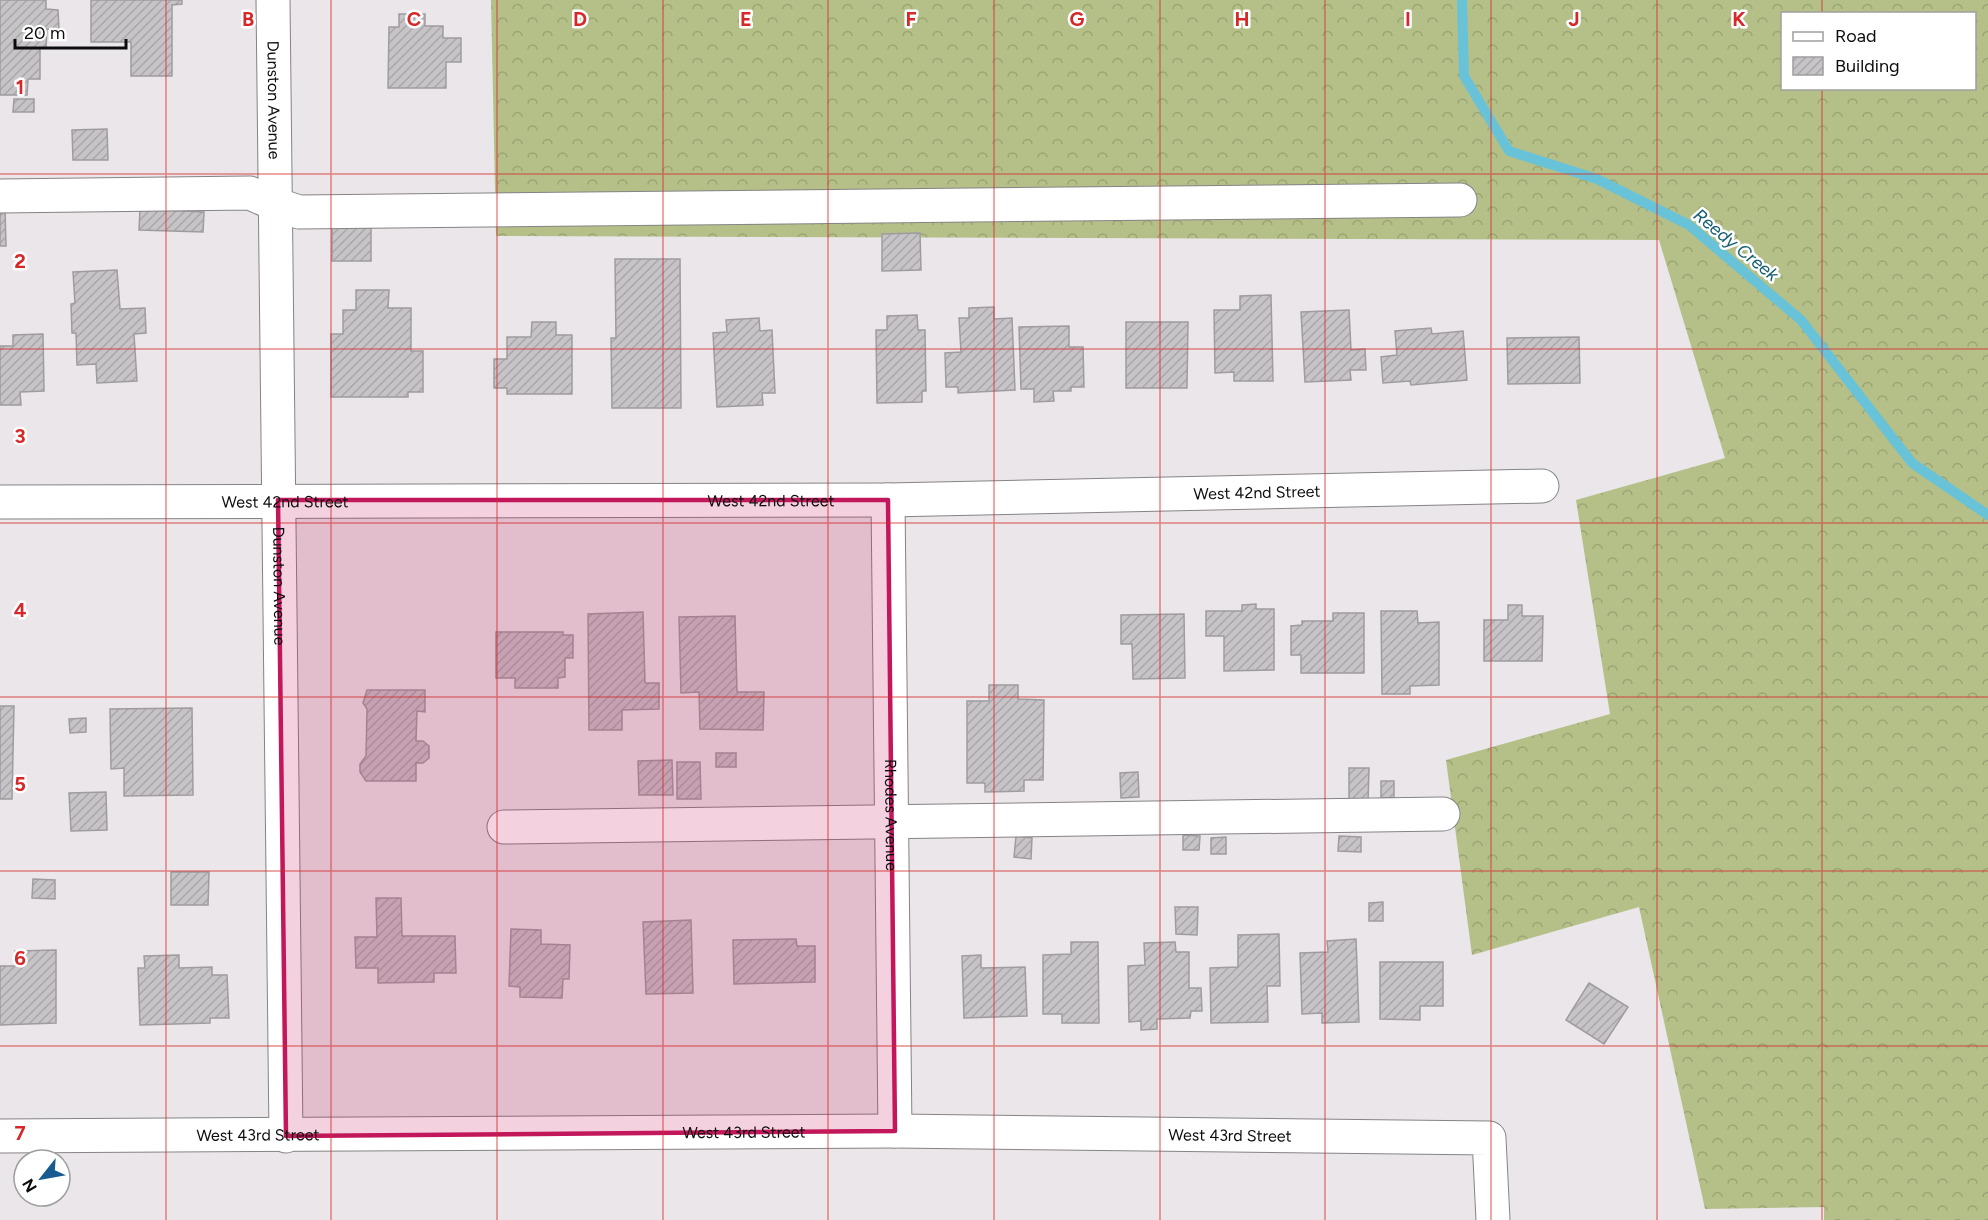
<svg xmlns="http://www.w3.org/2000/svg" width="1988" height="1220" viewBox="0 0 1988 1220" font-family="Figtree,sans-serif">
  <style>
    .forest { fill: url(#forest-crowns); fill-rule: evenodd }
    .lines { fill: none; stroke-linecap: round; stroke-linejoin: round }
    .stream { stroke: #68c2d8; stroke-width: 10 }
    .building { fill: url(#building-hatch); stroke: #9f9c9f; stroke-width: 1.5 }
    .minor-casing { stroke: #868386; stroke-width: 35 }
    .minor { stroke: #fff; stroke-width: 33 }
    .marked { fill: #c2185b; fill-opacity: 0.2; stroke: #c2185b; stroke-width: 4.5; stroke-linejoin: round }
    .grid { fill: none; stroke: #d62828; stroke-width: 1.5; stroke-opacity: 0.55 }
    .labels { text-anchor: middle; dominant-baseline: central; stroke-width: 5; stroke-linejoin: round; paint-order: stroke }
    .street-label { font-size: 16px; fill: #0d0c0d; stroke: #fff }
    .water-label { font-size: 18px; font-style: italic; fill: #145f6f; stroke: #fff }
    .grid-label { font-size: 20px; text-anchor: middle; font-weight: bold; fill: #d62828; stroke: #fff; stroke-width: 5; stroke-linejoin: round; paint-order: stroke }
  </style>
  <defs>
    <pattern id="forest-crowns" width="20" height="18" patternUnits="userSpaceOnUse" patternTransform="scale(1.5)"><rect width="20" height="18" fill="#b5c088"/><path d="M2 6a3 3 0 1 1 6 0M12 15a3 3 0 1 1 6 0" fill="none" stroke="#9aa474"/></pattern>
    <pattern id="building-hatch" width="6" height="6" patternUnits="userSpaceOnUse" patternTransform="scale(1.5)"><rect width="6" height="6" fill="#c7c4c7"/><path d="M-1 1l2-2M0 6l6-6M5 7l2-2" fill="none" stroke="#aaa7aa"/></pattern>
  </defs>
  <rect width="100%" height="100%" fill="#eae6e9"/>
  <path class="forest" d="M491 0H1988V1220H1824V1207L1705 1209 1639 907 1472 955 1446 760 1610 714 1576 500 1725 458 1659 240 496 236ZM1782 14H1974V88H1782Z"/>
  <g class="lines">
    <polyline class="stream" points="1462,0 1464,76 1509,151 1597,179 1689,225 1801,320 1912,463 1988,515"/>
  </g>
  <g class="building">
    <polygon points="0,0 46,0 46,9 58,10 59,29 47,29 46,48 40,48 40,79 28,79 27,95 0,95"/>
    <polygon points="91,0 182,0 182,4 172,5 172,76 131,76 131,42 91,42"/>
    <polygon points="399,14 425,14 425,26 443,26 443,38 461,38 461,62 446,62 446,88 388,88 389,27 399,27"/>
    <polygon points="14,99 34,99 34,112 13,112"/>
    <polygon points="107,129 108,160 73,160 72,130"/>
    <polygon points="0,208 5,208 6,246 0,246"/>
    <polygon points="140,209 204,212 203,232 139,230"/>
    <rect x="332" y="227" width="39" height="34"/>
    <polygon points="920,233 921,270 882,271 882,234"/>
    <polygon points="615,259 680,259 681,408 612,408 611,338 616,338"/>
    <polygon points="117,270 120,309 145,308 146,333 134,334 137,381 97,383 96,364 77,365 76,333 72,333 71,304 75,303 73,272"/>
    <polygon points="356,290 389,290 388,308 411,308 411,351 423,351 423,392 408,392 408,397 331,397 331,334 343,334 343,310 356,310"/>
    <polygon points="1271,295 1273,381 1234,381 1234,372 1215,373 1214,310 1240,310 1240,296"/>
    <polygon points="994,307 994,319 1012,318 1015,390 958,393 958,387 946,387 945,353 961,352 959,318 969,318 969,308"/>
    <polygon points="1349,310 1351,350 1365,349 1366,370 1350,370 1351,380 1305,382 1301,312"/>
    <polygon points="917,315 918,330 925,330 926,391 922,391 922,402 877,403 876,330 887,330 887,316"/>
    <polygon points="759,318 760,331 772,330 775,393 762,393 763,405 717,407 713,333 727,332 726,320"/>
    <polygon points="532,322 556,322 556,335 572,335 572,394 507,394 507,388 494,388 494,359 507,359 507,337 531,337"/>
    <polygon points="1126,322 1188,322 1187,388 1126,388"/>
    <polygon points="1069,326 1069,347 1083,347 1084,387 1071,387 1071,391 1053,391 1054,401 1034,402 1034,389 1021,389 1019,327"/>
    <polygon points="1431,328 1432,334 1463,331 1467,380 1411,385 1410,381 1383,383 1381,357 1397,355 1395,331"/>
    <polygon points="43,334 44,391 20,392 21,405 0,405 0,346 13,346 13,335"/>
    <polygon points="1579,337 1580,383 1508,384 1507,338"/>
    <polygon points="1256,604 1256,609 1274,609 1274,670 1224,671 1224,636 1206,636 1206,611 1242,611 1242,605"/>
    <polygon points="1508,605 1522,605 1522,616 1543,616 1542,661 1484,661 1484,620 1508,620"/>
    <polygon points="1381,611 1417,611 1418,623 1439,622 1439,685 1410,686 1410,694 1382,694"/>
    <polygon points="643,612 645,683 659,683 659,709 622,710 622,730 589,730 588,614"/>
    <polygon points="1333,613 1364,613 1364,673 1301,673 1301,655 1291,655 1291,626 1302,625 1302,621 1333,621"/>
    <polygon points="1184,614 1185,678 1133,679 1132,644 1121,644 1121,615"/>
    <polygon points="735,616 737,692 764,692 763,730 700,729 699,692 681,693 679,617"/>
    <polygon points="496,632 563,632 563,635 573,635 573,658 565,658 565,677 558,678 558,688 515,688 515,678 496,678"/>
    <polygon points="989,685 1018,685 1018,699 1044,700 1043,780 1024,780 1024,791 985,792 985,783 967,783 967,701 989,701"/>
    <polygon points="367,690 425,690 425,712 417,711 416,741 423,741 429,746 429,758 423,763 416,763 416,781 366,781 360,772 360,764 366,756 367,709 363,703"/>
    <polygon points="0,706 14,706 12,799 0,799"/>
    <polygon points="192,708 193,795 124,796 124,768 111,769 110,709"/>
    <polygon points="86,718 86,732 70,733 69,719"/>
    <rect x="716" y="753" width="20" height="14"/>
    <polygon points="672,760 673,795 639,795 638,761"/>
    <polygon points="677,762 700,762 701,799 677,799"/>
    <polygon points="1349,768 1369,768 1368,803 1349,803"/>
    <polygon points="1138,772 1139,797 1121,798 1120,773"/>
    <rect x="1381" y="781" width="13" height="17"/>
    <polygon points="106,792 107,830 71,831 69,793"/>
    <polygon points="1183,835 1200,836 1199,850 1183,850"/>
    <polygon points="1016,836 1032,838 1031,859 1014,857"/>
    <polygon points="1339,836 1361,837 1361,852 1338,851"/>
    <polygon points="1226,837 1226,854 1211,854 1211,838"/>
    <polygon points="171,872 209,872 208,905 171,905"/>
    <polygon points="33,879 55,880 55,899 32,898"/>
    <polygon points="376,898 401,898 402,936 455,936 456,973 434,973 434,982 378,983 378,968 356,968 355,937 377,937"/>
    <polygon points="1383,902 1383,921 1369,921 1369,903"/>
    <polygon points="1175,907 1198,907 1197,935 1176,934"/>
    <polygon points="691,920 693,993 646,994 643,922"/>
    <polygon points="511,929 541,930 541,944 570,945 569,979 563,979 562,998 520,997 520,987 509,986"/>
    <polygon points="1279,934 1280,986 1267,986 1268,1022 1211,1023 1210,968 1238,967 1238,935"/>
    <polygon points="796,939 797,946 815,946 815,982 734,984 733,940"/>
    <polygon points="1356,939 1359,1022 1322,1023 1322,1013 1302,1014 1300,953 1328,952 1327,941"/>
    <polygon points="1071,942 1098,942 1099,1023 1062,1023 1062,1014 1043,1014 1043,955 1071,954"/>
    <polygon points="1175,942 1176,952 1189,952 1189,988 1201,988 1202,1011 1191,1011 1190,1018 1157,1019 1157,1029 1141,1030 1141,1021 1129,1022 1128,966 1145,965 1144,943"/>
    <polygon points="56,950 56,1023 0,1025 0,966 15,966 15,951"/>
    <polygon points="179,955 179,968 212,967 212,975 227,975 229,1018 210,1018 210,1023 140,1025 138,968 145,968 144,956"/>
    <polygon points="981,955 981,968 1025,967 1027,1016 964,1018 962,956"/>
    <polygon points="1380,962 1443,962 1443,1006 1420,1006 1420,1020 1380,1019"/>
    <polygon points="1589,983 1628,1007 1604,1044 1566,1020"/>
  </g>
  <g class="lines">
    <g class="minor-casing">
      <g id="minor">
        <path id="s1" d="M273 0 286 1136"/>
        <polyline points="0,196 250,193 275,204 299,212 1460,200"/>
        <path id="s2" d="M888 500 895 1131"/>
        <path id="s3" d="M0 502 888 500 1542 486"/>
        <polyline points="504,827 1443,814"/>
        <path id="s4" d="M0 1136 895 1131 1489 1138 1493 1220"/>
      </g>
    </g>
    <use href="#minor" class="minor"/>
  </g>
  <path class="marked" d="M278 500H888L895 1131 286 1136Z"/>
  <path class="grid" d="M166 0V1220M331 0V1220M497 0V1220M663 0V1220M828 0V1220M994 0V1220M1160 0V1220M1325 0V1220M1491 0V1220M1657 0V1220M1822 0V14M1822 88V1220M0 174H1988M0 349H1988M0 523H1988M0 697H1988M0 871H1988M0 1046H1988"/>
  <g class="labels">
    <g class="street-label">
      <text stroke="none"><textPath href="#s1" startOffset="100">Dunston Avenue</textPath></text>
      <text stroke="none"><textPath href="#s3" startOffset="1257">West 42nd Street</textPath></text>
      <text stroke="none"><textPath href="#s3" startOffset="285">West 42nd Street</textPath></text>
      <text stroke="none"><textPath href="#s3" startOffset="771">West 42nd Street</textPath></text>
      <text stroke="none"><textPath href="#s1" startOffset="586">Dunston Avenue</textPath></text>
      <text stroke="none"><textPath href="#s2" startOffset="315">Rhodes Avenue</textPath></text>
      <text stroke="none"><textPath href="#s4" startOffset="744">West 43rd Street</textPath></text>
      <text stroke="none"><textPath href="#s4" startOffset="258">West 43rd Street</textPath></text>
      <text stroke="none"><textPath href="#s4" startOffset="1230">West 43rd Street</textPath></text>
    </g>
    <g class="water-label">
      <text transform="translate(1736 245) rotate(39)">Reedy Creek</text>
    </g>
  </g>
  <g class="grid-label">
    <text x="248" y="26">B</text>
    <text x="414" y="26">C</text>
    <text x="580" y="26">D</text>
    <text x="746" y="26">E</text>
    <text x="911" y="26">F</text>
    <text x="1077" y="26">G</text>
    <text x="1242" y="26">H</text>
    <text x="1408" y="26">I</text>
    <text x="1574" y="26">J</text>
    <text x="1739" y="26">K</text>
    <text x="20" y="94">1</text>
    <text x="20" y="268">2</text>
    <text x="20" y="443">3</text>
    <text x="20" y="617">4</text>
    <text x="20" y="791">5</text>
    <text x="20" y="965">6</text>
    <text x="20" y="1140">7</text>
  </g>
  <rect x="1781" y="12" width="195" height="78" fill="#ffffff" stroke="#9e9e9e" stroke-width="1.5"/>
  <rect x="1793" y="32" width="30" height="9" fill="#ffffff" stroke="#9e9e9e" stroke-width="1.5"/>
  <text x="1835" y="42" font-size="18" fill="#0d0c0d">Road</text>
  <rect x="1793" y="57" width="30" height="18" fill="url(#building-hatch)" stroke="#9e9e9e" stroke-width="1.5"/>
  <text x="1835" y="72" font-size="18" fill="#0d0c0d">Building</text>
  <g transform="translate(42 1178) rotate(239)"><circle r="28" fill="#ffffff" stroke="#9e9e9e" stroke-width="1.5"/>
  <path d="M0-4.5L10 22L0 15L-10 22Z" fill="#175b90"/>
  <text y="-9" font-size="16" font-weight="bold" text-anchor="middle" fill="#0d0c0d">N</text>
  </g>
  <path d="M15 39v9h111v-9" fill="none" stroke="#0d0c0d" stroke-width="3"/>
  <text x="24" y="39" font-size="18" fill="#0d0c0d" stroke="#ffffff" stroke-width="4.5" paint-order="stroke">20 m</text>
</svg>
